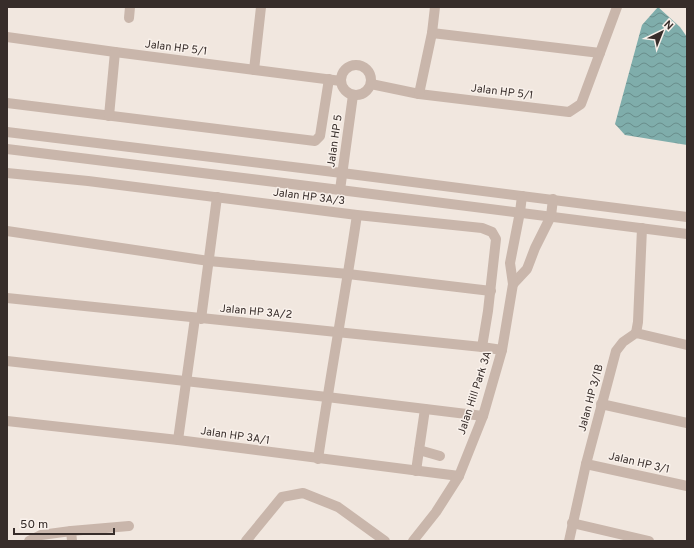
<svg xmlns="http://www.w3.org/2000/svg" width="694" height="548" viewBox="0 0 694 548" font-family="Overpass,sans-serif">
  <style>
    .water { fill: url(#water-waves) }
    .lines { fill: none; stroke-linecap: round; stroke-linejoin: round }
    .minor { stroke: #c9b6ab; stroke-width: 10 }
    .labels { text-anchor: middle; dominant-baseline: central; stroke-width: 3; stroke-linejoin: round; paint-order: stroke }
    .street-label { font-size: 11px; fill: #372d2a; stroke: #f9f1eb }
  </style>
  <defs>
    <pattern id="water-waves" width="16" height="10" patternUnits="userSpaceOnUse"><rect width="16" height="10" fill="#7fadab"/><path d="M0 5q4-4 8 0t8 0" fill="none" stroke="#698d8b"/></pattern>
  </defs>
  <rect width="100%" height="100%" fill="#f1e7df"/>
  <polygon class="water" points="658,7 680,27 687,37 687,145 625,135 615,124 642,25"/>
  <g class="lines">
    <g class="minor">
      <polyline points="129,18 130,7"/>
      <polyline points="432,33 600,53"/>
      <polyline points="7,37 115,52 341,81"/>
      <circle cx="356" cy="80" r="15"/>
      <polyline points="254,70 261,7"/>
      <polyline points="371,84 419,94 569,112 581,104 617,7"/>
      <polyline points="419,94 432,33 435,7"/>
      <polyline points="7,103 315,141 320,136 329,79"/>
      <polyline points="109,116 115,52"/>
      <polyline points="7,132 342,173 687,217"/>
      <polyline points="7,149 340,190 687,234"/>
      <polyline points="7,173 88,181 357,215 482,228 492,232 496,239 488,311 482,347"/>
      <polyline points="340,190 353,95"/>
      <polyline points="7,231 209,261 348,274 491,291"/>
      <polyline points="513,284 527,269 535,248 551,216 553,199"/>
      <path d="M7 298C165 315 324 330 482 347L502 350"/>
      <polyline points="201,319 217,197"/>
      <polyline points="636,333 638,322 642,228"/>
      <polyline points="7,361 327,397 483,416"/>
      <polyline points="601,404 687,423"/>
      <polyline points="425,409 419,450 440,456"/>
      <polyline points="7,421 178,440 459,476"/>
      <polyline points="178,440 195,318"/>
      <path d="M318 459C330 377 345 296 357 215"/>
      <polyline points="586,464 687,486"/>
      <polyline points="416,471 419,450"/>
      <polyline points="572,523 649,541"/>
      <polyline points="71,531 72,541"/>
      <polyline points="29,541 41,535 71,531 129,526"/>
      <polyline points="246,541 282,497 303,493 338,507 385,541"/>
      <polyline points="413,541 436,512 459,476 483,416 502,350 513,284 510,263 520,212 522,196"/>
      <polyline points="569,541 586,464 616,351 623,342 636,333 687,345"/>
    </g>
  </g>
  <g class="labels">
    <g class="street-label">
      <text transform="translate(176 48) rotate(7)">Jalan HP 5/1</text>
      <text transform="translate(502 92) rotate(7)">Jalan HP 5/1</text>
      <text transform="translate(335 141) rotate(-82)">Jalan HP 5</text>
      <text transform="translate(309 197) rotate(7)">Jalan HP 3A/3</text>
      <text transform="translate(256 312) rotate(5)">Jalan HP 3A/2</text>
      <text transform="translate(475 393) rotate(-72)">Jalan Hill Park 3A</text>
      <text transform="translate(591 398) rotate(-75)">Jalan HP 3/1B</text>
      <text transform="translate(235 436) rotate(8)">Jalan HP 3A/1</text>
      <text transform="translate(639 463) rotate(13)">Jalan HP 3/1</text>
    </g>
  </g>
  <rect width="694" height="548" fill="none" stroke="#372d2a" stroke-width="16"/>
  <g transform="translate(662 32) rotate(43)" stroke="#f9f1eb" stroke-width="3" paint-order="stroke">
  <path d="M0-3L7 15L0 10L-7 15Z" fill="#372d2a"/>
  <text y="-6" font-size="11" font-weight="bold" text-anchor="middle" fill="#372d2a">N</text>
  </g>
  <path d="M14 528v6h100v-6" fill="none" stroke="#372d2a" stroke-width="2"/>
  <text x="20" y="528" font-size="12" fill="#372d2a" stroke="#f9f1eb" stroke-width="3" paint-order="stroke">50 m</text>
</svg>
